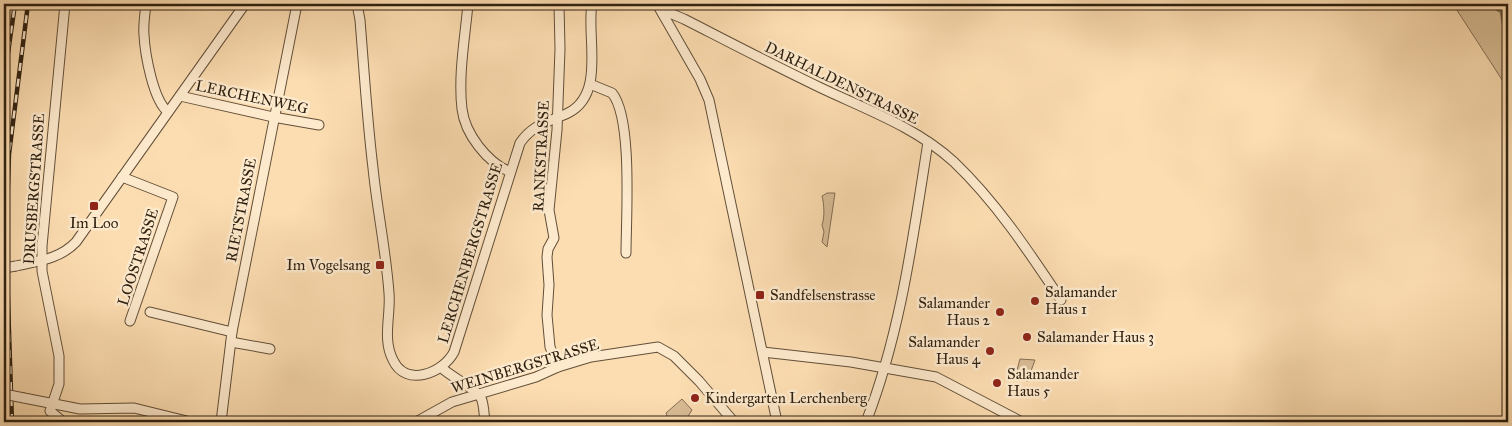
<svg xmlns="http://www.w3.org/2000/svg" width="1512" height="426" viewBox="0 0 1512 426" font-family="'IM FELL Great Primer',serif">
  <style>
    .green { fill: #d9bd96; stroke: #846e54 }
    .lines { fill: none; stroke-linecap: round; stroke-linejoin: round }
    .stream { stroke: #806b51; stroke-width: 2.5 }
    .minor-casing { stroke: #624f39; stroke-width: 11 }
    .minor { stroke: #fde9cc; stroke-width: 9 }
    .rail-casing { stroke: #2e2011; stroke-width: 4.5 }
    .rail { stroke: #fde9cc; stroke-width: 2.5; stroke-dasharray: 8; stroke-linecap: butt }
    .minor-bridge-casing { stroke: #624f39; stroke-width: 11; stroke-linecap: butt }
    .minor-bridge { stroke: #fde9cc; stroke-width: 9 }
    .poi-dot { fill: #8f2418; stroke: #fde9cc; stroke-width: 2 }
    .labels { text-anchor: middle; dominant-baseline: central; stroke-width: 5; stroke-linejoin: round; paint-order: stroke }
    .street-label { font-size: 15px; fill: #2e2011; stroke: #fde9cc }
    .poi-label { font-size: 15px; fill: #2e2011; stroke: #fde9cc; text-anchor: start }
  </style>
  <rect width="100%" height="100%" fill="#fcddb1"/>
  <filter id="stains"><feTurbulence type="fractalNoise" baseFrequency=".004" numOctaves="4"/><feColorMatrix values="0 0 0 0 .2 0 0 0 0 .09 0 0 0 0 .02 0 0 0 .5 -.17"/></filter>
  <radialGradient id="worn" r=".72"><stop offset=".6" stop-color="#630" stop-opacity="0"/><stop offset="1" stop-color="#630" stop-opacity=".3"/></radialGradient>
  <g class="green">
    <polygon points="1453,4 1508,4 1508,89"/>
    <path d="M827 193H835L827 247 822 242 824 232 822 225C825 217 824 204 822 196Z"/>
    <polygon points="1020,359 1035,360 1027,382 1017,370"/>
    <polygon points="682,399 692,410 687,418 691,422 669,422 666,413"/>
  </g>
  <g class="lines">
    <polyline class="stream" points="1487,4 1501,12 1503,24 1508,26"/>
    <g class="minor-casing">
      <g id="minor">
        <path d="M146 4C145 14 143 25 144 35 145 54 153 100 168 112"/>
        <path d="M357 4 360 20C364 69 367 119 373 168 377 209 386 251 389 293 391 315 382 339 393 360 406 388 443 373 454 352L520 143C533 124 549 122 568 113 606 94 586 36 592 4"/>
        <path d="M468 4C465 38 458 75 462 109 465 134 487 162 510 172"/>
        <polyline points="657,4 700,79 709,100 777,422"/>
        <path d="M663 14H672L684 19C729 42 773 65 819 87 865 109 916 127 954 162 996 202 1029 252 1061 300"/>
        <path d="M590 84 612 93C633 118 626 219 626 253"/>
        <polyline points="180,96 273,117 319,125"/>
        <polyline points="122,177 173,197 130,321"/>
        <path d="M16 266C38 261 60 259 76 242L245 4"/>
        <polyline points="150,312 232,332"/>
        <polyline points="231,342 270,349"/>
        <polyline points="763,352 851,362 936,377 1022,422"/>
        <polyline points="558,367 550,347 547,315 549,285 547,257 548,249 554,238 549,210 557,130 560,49 559,4"/>
        <path d="M442 368C451 377 477 389 481 398 484 404 484 415 485 422"/>
        <polyline points="24,398 80,409 134,408 191,422"/>
        <polyline points="63,422 50,411 59,384 59,356 42,271 42,246 65,4"/>
        <polyline points="221,422 232,332 297,4"/>
        <polyline points="416,422 452,402 536,377 558,367 591,357 658,347 674,356 699,381 734,422"/>
        <path d="M866 422C901 332 913 237 928 142"/>
      </g>
    </g>
    <use href="#minor" class="minor"/>
    <g class="rail-casing">
      <g id="rail">
        <polyline points="4,81 15,4"/>
        <polyline points="12,422 6,241 9,154 28,4"/>
      </g>
    </g>
    <use href="#rail" class="rail"/>
    <g class="minor-bridge-casing">
      <g id="minor-bridge">
        <polyline points="4,268 16,266"/>
        <polyline points="4,394 24,398"/>
      </g>
    </g>
    <use href="#minor-bridge" class="minor-bridge"/>
  </g>
  <g class="poi-dot">
    <rect x="89" y="201" width="10" height="10" rx="2.5"/>
    <rect x="375" y="260" width="10" height="10" rx="2.5"/>
    <rect x="755" y="290" width="10" height="10" rx="2.5"/>
    <circle cx="1035" cy="301" r="5"/>
    <circle cx="1000" cy="312" r="5"/>
    <circle cx="1027" cy="337" r="5"/>
    <circle cx="990" cy="351" r="5"/>
    <circle cx="997" cy="383" r="5"/>
    <circle cx="695" cy="398" r="5"/>
  </g>
  <g class="labels">
    <g class="street-label">
      <text transform="translate(842 83) rotate(26)">DARHALDENSTRASSE</text>
      <text transform="translate(252 97) rotate(12)">LERCHENWEG</text>
      <text transform="translate(541 156) rotate(-87)">RANKSTRASSE</text>
      <text transform="translate(34 189) rotate(-86)">DRUSBERGSTRASSE</text>
      <text transform="translate(241 210) rotate(-79)">RIETSTRASSE</text>
      <text transform="translate(470 253) rotate(-73)">LERCHENBERGSTRASSE</text>
      <text transform="translate(138 257) rotate(-72)">LOOSTRASSE</text>
      <text transform="translate(525 366) rotate(-17)">WEINBERGSTRASSE</text>
    </g>
    <g class="poi-label">
      <text x="94" y="223" text-anchor="middle">Im Loo</text>
      <text x="370" y="265" text-anchor="end">Im Vogelsang</text>
      <text x="1045" y="292">Salamander<tspan x="1045" dy="17">Haus 1</tspan></text>
      <text x="770" y="295">Sandfelsenstrasse</text>
      <text x="990" y="303" text-anchor="end">Salamander<tspan x="990" dy="17">Haus 2</tspan></text>
      <text x="1037" y="337">Salamander Haus 3</text>
      <text x="980" y="342" text-anchor="end">Salamander<tspan x="980" dy="17">Haus 4</tspan></text>
      <text x="1007" y="374">Salamander<tspan x="1007" dy="17">Haus 5</tspan></text>
      <text x="705" y="398">Kindergarten Lerchenberg</text>
    </g>
  </g>
  <rect width="1512" height="426" fill="none" stroke="#fcddb1" stroke-width="20"/>
  <rect x="5" y="5" width="1502" height="416" fill="none" stroke="#2e2011" stroke-width="2.5"/>
  <rect x="10" y="10" width="1492" height="406" fill="none" stroke="#2e2011"/>
  <rect width="100%" height="100%" filter="url(#stains)"/>
  <rect width="100%" height="100%" fill="url(#worn)"/>
</svg>
